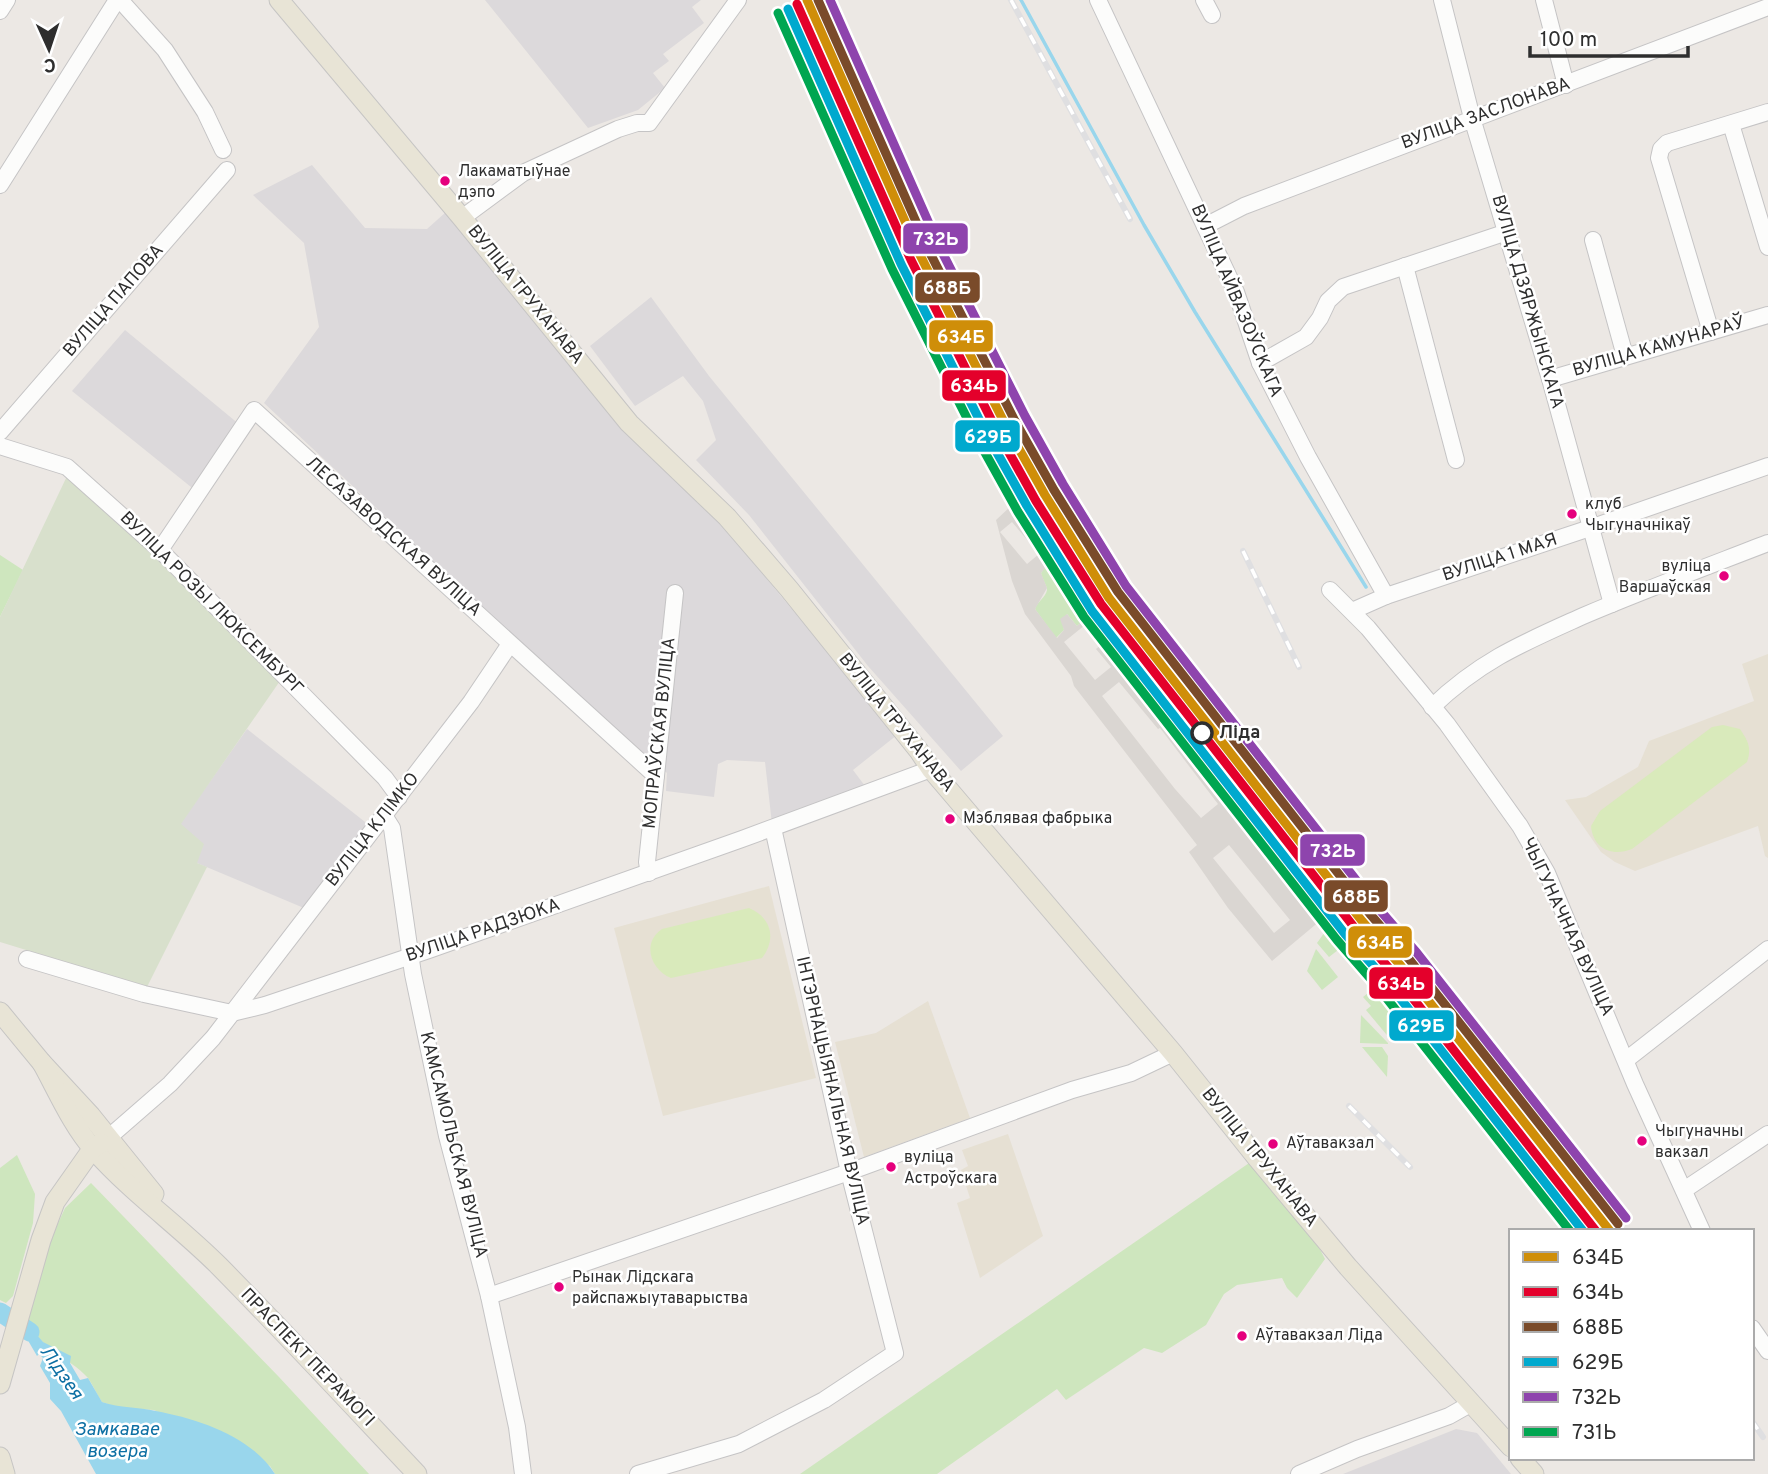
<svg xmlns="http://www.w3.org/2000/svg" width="1768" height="1474" viewBox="0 0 1768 1474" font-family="Overpass,sans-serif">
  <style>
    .industrial { fill: #dcd9db }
    .education { fill: #e6e0d3 }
    .green { fill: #cee6be }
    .cemetery { fill: #d8e0cc }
    .pitch { fill: #d9eabb }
    .plaza { fill: #dad6d2; fill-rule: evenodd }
    .water { fill: #99d6ec }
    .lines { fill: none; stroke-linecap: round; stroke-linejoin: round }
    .stream { stroke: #99d6ec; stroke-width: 3.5 }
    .river { stroke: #99d6ec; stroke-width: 19 }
    .minor-casing { stroke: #c5c4c5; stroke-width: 18 }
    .major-casing { stroke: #c6c5c4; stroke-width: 21 }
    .minor { stroke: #fcfcfb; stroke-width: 16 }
    .major { stroke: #e8e4d6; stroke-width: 19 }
    .rail-casing { stroke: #dfdfe1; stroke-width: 6 }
    .rail { stroke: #fff; stroke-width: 3.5; stroke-dasharray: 10; stroke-linecap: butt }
    .rail-1-casing { stroke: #fff; stroke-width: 14 }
    .rail-2-casing { stroke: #fff; stroke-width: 14 }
    .rail-3-casing { stroke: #fff; stroke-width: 14 }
    .rail-4-casing { stroke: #fff; stroke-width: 14 }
    .rail-5-casing { stroke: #fff; stroke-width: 14 }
    .rail-6-casing { stroke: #fff; stroke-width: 14 }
    .rail-1 { stroke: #cf8e09; stroke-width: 9 }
    .rail-2 { stroke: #e4002b; stroke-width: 9 }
    .rail-3 { stroke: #7a4b2a; stroke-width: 9 }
    .rail-4 { stroke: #00a9ce; stroke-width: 9 }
    .rail-5 { stroke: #8e44ad; stroke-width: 9 }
    .rail-6 { stroke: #00a651; stroke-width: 9 }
    .bus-dot { fill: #e5007d; stroke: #fff; stroke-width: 2.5 }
    .stop-dot { fill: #fff; stroke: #2e2e2e; stroke-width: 3.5 }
    .labels { text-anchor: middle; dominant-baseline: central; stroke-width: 5; stroke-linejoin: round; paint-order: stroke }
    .bus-label { font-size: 16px; fill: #2e2e2e; stroke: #fff; text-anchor: start }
    .street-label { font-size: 18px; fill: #2e2e2e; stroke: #fff }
    .stop-label { font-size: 18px; font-weight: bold; fill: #2e2e2e; stroke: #fff; text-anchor: start }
    .water-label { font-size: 19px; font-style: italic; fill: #0d6fa3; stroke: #fff }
    .line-badge { stroke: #fff; stroke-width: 2.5 }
    .badge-label { font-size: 19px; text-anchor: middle; font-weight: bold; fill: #fff }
  </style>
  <rect width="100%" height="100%" fill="#ece8e4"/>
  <g class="industrial">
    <polygon points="485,0 701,0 692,7 704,23 663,54 669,61 653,73 665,88 638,110 588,128"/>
    <polygon points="312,165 365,228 427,229 446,212 709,510 897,735 853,770 865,786 772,824 765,762 727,760 718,764 714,797 666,791 667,773 564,684 264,403 319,327 304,243 253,195"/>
    <polygon points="651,297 709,376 1003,736 961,771 868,666 749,515 696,460 716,440 703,401 683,376 635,406 590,346"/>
    <polygon points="125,330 240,425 196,491 72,391"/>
    <polygon points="247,729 374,829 311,911 197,863 180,824"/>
    <polygon points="1456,1429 1477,1433 1511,1474 1343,1474"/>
  </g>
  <g class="education">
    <polygon points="1768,654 1768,858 1765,856 1758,826 1635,871 1615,862 1601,852 1565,800 1586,797 1638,767 1649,741 1754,701 1742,664"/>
    <polygon points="769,886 816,1078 663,1116 614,928"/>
    <polygon points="928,1001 970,1118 864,1157 835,1042 876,1033"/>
    <polygon points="1008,1134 1043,1236 980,1278 957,1203 970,1198 961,1170 968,1166 962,1150"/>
  </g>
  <g class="green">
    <polygon points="0,555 23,570 0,617"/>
    <path d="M1046 566 1083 621 1077 626 1067 614 1063 624 1064 630 1056 638 1035 609C1037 602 1046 597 1047 590 1047 586 1042 578 1041 573Z"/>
    <polygon points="1327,929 1342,947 1329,957 1317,943"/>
    <polygon points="1316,949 1338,977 1322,990 1307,971"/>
    <polygon points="1372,990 1412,1039 1408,1043 1391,1040 1366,1010 1371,1006 1363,997"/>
    <polygon points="1361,1015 1388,1043 1388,1044 1360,1043"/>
    <polygon points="1362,1047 1382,1047 1388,1056 1387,1077"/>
    <polygon points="17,1155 35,1194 33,1223 13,1296 6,1303 0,1300 0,1168"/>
    <polygon points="1252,1161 1310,1230 1325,1259 1297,1298 1287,1288 1282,1278 1237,1285 1224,1294 1206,1325 1162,1353 1144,1348 1066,1400 1057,1389 937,1474 800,1474"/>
    <path d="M91 1183 279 1377 369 1474H275L270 1466 154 1410 119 1408 102 1402C97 1395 93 1385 88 1378 70 1357 32 1346 28 1316L50 1241 65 1208Z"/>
  </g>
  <polygon class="cemetery" points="68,474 157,555 282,678 181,824 204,844 197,863 207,867 147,987 0,942 0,617"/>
  <g class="pitch">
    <path d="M1723 725 1740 729C1748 741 1752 748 1747 762L1632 849C1612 857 1593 849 1591 826L1600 811 1712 727Z"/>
    <path d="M749 908C771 917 777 939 762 958L671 978C651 970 641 943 662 929Z"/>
  </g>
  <path class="plaza" d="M1011 506 1054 576 1104 649 1321 920 1272 961 1228 908 1189 852 1197 845 1074 686 1071 676 1025 614 1012 581 996 520ZM1012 522 1039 554 1027 564 1000 532ZM1046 567 1083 621 1077 626 1067 614 1060 619 1064 630 1057 638 1035 609 1047 588 1041 573ZM1085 625 1101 645 1096 649 1111 667 1095 680 1064 642ZM1119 682 1158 729 1160 728 1218 804 1201 818 1175 789 1102 696ZM1229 845 1290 920 1274 933 1213 858Z"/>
  <path class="water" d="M29 1326 43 1342 71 1356 70 1363 80 1380 88 1378 102 1402C120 1408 138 1407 156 1411 198 1419 251 1436 275 1474H96L61 1411 50 1399V1383L40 1366 43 1358 39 1354 37 1356 26 1337Z"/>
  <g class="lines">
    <polyline class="stream" points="1021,0 1144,225 1195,312 1366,587"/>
    <polyline class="river" points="0,1312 30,1332"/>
    <g class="minor-casing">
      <g id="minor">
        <polyline points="120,0 165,50 205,112 223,150"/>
        <polyline points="1098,0 1236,292 1260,363 1308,457 1386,596"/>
        <polyline points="1204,0 1212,15"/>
        <polyline points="1442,0 1472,118 1550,379 1612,604"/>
        <polyline points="1544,0 1566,85"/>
        <polyline points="0,11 7,0"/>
        <polyline points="1731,124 1768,247"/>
        <polyline points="0,185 117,0"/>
        <polyline points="462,218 523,173 618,129 637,123 649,123 738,0"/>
        <polyline points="1205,226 1244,206 1768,7"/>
        <polyline points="1593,240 1625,356"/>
        <polyline points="1405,266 1456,460"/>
        <polyline points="1711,332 1659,158 1661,149 1667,143 1768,112"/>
        <polyline points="1260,363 1306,337 1320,318 1328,301 1343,287 1507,232"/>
        <polyline points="1550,379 1768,315"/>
        <polyline points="0,432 227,170"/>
        <polyline points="0,446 67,467 160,550 385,778 399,797"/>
        <polyline points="160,550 254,410 656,776"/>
        <polyline points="1330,590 1368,628 1447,724 1520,826 1547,873 1635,1084 1702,1231"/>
        <polyline points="1352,611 1386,596 1590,528 1768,466"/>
        <path d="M1432 707C1481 660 1523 643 1583 616 1644 590 1706 567 1768 543"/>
        <polyline points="385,817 392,828 413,974 447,1136 489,1296 517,1427 523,1474"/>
        <polyline points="649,873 647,862 675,593"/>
        <polyline points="27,959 144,994 232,1013 265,1005 429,950 742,839 931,769"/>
        <polyline points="1626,1060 1768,949"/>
        <polyline points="108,1138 170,1084 213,1038 471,702 510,644"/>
        <polyline points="1684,1190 1768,1134"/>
        <polyline points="489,1296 849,1172 1072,1090 1131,1073 1173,1053"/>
        <polyline points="1752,1328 1768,1351"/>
        <polyline points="638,1474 739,1444 824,1400 895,1353 849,1172 773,828"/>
        <polyline points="1299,1474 1357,1449 1449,1416 1472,1403"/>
      </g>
    </g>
    <g class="major-casing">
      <g id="major">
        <polyline points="279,0 462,218 629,423 727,517 789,589 919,751 931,769 1173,1053 1257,1158 1348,1267 1511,1447"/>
        <polyline points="0,1012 42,1063 91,1116 154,1194"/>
        <path d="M42 1063C58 1092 72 1125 94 1150 132 1193 179 1226 219 1266 286 1334 351 1404 417 1474"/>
        <polyline points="0,1384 41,1240 55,1202 93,1148 101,1143"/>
        <polyline points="0,1457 5,1474"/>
        <polyline points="1520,1458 1534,1474"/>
      </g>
    </g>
    <use href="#minor" class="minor"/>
    <use href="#major" class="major"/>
    <g class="rail-casing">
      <g id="rail">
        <polyline points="1011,0 1130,219"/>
        <polyline points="1243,551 1299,667"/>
        <polyline points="1447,1055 1531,1146"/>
        <polyline points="1349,1106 1410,1167"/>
        <polyline points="1752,1421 1763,1437"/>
      </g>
    </g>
    <use href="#rail" class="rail"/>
    <g class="rail-1-casing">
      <polyline id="rail-1" points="807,0 920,255 1006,426 1045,495 1109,598 1362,921 1401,966 1610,1231"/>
    </g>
    <g class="rail-2-casing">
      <polyline id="rail-2" points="797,4 911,260 997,431 1036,501 1101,604 1354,927 1393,973 1596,1231"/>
    </g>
    <g class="rail-3-casing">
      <polyline id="rail-3" points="818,0 929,251 1015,421 1054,490 1118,592 1370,914 1409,959 1618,1224"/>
    </g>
    <g class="rail-4-casing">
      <polyline id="rail-4" points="788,9 901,264 987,435 1027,506 1092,611 1345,934 1385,979 1583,1231"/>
    </g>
    <g class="rail-5-casing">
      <polyline id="rail-5" points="830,0 939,246 1025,416 1063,484 1126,586 1378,908 1417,953 1626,1218"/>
    </g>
    <g class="rail-6-casing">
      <polyline id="rail-6" points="778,13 892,269 978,440 1018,512 1084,617 1337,940 1377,986 1570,1231"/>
    </g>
    <use href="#rail-1" class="rail-1"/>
    <use href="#rail-2" class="rail-2"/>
    <use href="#rail-3" class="rail-3"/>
    <use href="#rail-4" class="rail-4"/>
    <use href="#rail-5" class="rail-5"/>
    <use href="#rail-6" class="rail-6"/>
  </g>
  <g class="bus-dot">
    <circle cx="445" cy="181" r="6"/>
    <circle cx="1572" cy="514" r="6"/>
    <circle cx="1724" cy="576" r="6"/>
    <circle cx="950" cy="819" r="6"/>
    <circle cx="1642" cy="1141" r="6"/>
    <circle cx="1273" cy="1144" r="6"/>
    <circle cx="891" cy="1167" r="6"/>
    <circle cx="559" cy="1287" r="6"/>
    <circle cx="1242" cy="1336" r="6"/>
  </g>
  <circle class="stop-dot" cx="1202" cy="733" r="10"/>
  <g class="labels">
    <g class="bus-label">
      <text x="458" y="172">Лакаматыўнае<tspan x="458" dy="21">дэпо</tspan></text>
      <text x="1585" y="505">клуб<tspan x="1585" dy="21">Чыгуначнікаў</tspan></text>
      <text x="1711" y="567" text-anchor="end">вуліца<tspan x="1711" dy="21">Варшаўская</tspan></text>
      <text x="963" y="819">Мэблявая фабрыка</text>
      <text x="1655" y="1132">Чыгуначны<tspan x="1655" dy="21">вакзал</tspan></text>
      <text x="1286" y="1144">Аўтавакзал</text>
      <text x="904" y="1158">вуліца<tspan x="904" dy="21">Астроўскага</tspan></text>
      <text x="572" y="1278">Рынак Лідскага<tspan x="572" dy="21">райспажыутаварыства</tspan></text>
      <text x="1255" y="1336">Аўтавакзал Ліда</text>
    </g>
    <g class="street-label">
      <text transform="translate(1486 114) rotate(-20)">ВУЛІЦА ЗАСЛОНАВА</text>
      <text transform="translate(525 295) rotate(51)">ВУЛІЦА ТРУХАНАВА</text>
      <text transform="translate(114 301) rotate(-49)">ВУЛІЦА ПАПОВА</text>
      <text transform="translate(1236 301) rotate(67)">ВУЛІЦА АЙВАЗОЎСКАГА</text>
      <text transform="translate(1527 302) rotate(74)">ВУЛІЦА ДЗЯРЖЫНСКАГА</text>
      <text transform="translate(1659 347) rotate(-16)">ВУЛІЦА КАМУНАРАЎ</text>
      <text transform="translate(393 537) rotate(42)">ЛЕСАЗАВОДСКАЯ ВУЛІЦА</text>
      <text transform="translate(1500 558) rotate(-18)">ВУЛІЦА 1 МАЯ</text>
      <text transform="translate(211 604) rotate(45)">ВУЛІЦА РОЗЫ ЛЮКСЕМБУРГ</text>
      <text transform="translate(896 723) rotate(51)">ВУЛІЦА ТРУХАНАВА</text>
      <text transform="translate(660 733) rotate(-84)">МОПРАЎСКАЯ ВУЛІЦА</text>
      <text transform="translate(373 830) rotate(-52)">ВУЛІЦА КЛІМКО</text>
      <text transform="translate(1567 927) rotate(65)">ЧЫГУНАЧНАЯ ВУЛІЦА</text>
      <text transform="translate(483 931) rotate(-19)">ВУЛІЦА РАДЗЮКА</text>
      <text transform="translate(832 1091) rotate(77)">ІНТЭРНАЦЫЯНАЛЬНАЯ ВУЛІЦА</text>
      <text transform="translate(453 1145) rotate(76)">КАМСАМОЛЬСКАЯ ВУЛІЦА</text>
      <text transform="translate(1259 1158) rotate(51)">ВУЛІЦА ТРУХАНАВА</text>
      <text transform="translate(307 1358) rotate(46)">ПРАСПЕКТ ПЕРАМОГІ</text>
    </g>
    <g class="stop-label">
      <text x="1219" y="733">Ліда</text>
    </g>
    <g class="water-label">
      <text transform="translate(61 1373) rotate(55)">Лідзея</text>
      <text x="117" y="1430">Замкавае<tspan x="117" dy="22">возера</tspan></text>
    </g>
  </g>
  <g class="line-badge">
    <rect x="902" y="222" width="67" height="33" rx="7" fill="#8e44ad"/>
    <rect x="914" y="271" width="67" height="33" rx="7" fill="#7a4b2a"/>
    <rect x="928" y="319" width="66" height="34" rx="7" fill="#cf8e09"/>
    <rect x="941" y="369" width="66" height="33" rx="7" fill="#e4002b"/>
    <rect x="954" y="419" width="67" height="34" rx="7" fill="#00a9ce"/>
    <rect x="1299" y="833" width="67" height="34" rx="7" fill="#8e44ad"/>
    <rect x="1323" y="879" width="66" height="34" rx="7" fill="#7a4b2a"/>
    <rect x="1347" y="925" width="66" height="34" rx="7" fill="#cf8e09"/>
    <rect x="1368" y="966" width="66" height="34" rx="7" fill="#e4002b"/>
    <rect x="1388" y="1009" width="67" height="33" rx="7" fill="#00a9ce"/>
  </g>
  <g class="badge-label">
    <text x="936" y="245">732Ь</text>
    <text x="947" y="294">688Б</text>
    <text x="961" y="343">634Б</text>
    <text x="974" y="392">634Ь</text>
    <text x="988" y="443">629Б</text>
    <text x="1333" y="857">732Ь</text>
    <text x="1356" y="903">688Б</text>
    <text x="1380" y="949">634Б</text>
    <text x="1401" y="990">634Ь</text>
    <text x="1421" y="1032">629Б</text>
  </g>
  <rect x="1509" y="1229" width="245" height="231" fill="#ffffff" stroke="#ababab" stroke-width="2"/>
  <rect x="1523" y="1252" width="35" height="10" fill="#cf8e09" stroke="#ababab" stroke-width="2"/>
  <text x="1572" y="1264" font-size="21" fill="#2e2e2e">634Б</text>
  <rect x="1523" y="1287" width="35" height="10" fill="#e4002b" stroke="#ababab" stroke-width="2"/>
  <text x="1572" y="1299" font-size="21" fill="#2e2e2e">634Ь</text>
  <rect x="1523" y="1322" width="35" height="10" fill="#7a4b2a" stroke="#ababab" stroke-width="2"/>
  <text x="1572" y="1334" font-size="21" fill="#2e2e2e">688Б</text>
  <rect x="1523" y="1357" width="35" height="10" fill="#00a9ce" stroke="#ababab" stroke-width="2"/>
  <text x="1572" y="1369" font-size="21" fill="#2e2e2e">629Б</text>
  <rect x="1523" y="1392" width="35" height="10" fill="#8e44ad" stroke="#ababab" stroke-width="2"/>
  <text x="1572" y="1404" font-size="21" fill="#2e2e2e">732Ь</text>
  <rect x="1523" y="1427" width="35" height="10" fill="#00a651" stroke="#ababab" stroke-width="2"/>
  <text x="1572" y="1439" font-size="21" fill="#2e2e2e">731Ь</text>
  <g transform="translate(49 49) rotate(177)" stroke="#ffffff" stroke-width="5" paint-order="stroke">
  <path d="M0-5L12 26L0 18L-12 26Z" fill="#2e2e2e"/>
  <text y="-10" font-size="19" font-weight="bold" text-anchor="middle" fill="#2e2e2e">С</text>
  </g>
  <path d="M1530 46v10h158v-10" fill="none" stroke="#2e2e2e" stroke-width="3.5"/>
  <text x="1540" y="46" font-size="21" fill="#2e2e2e" stroke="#ffffff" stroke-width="5" paint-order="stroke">100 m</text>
</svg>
